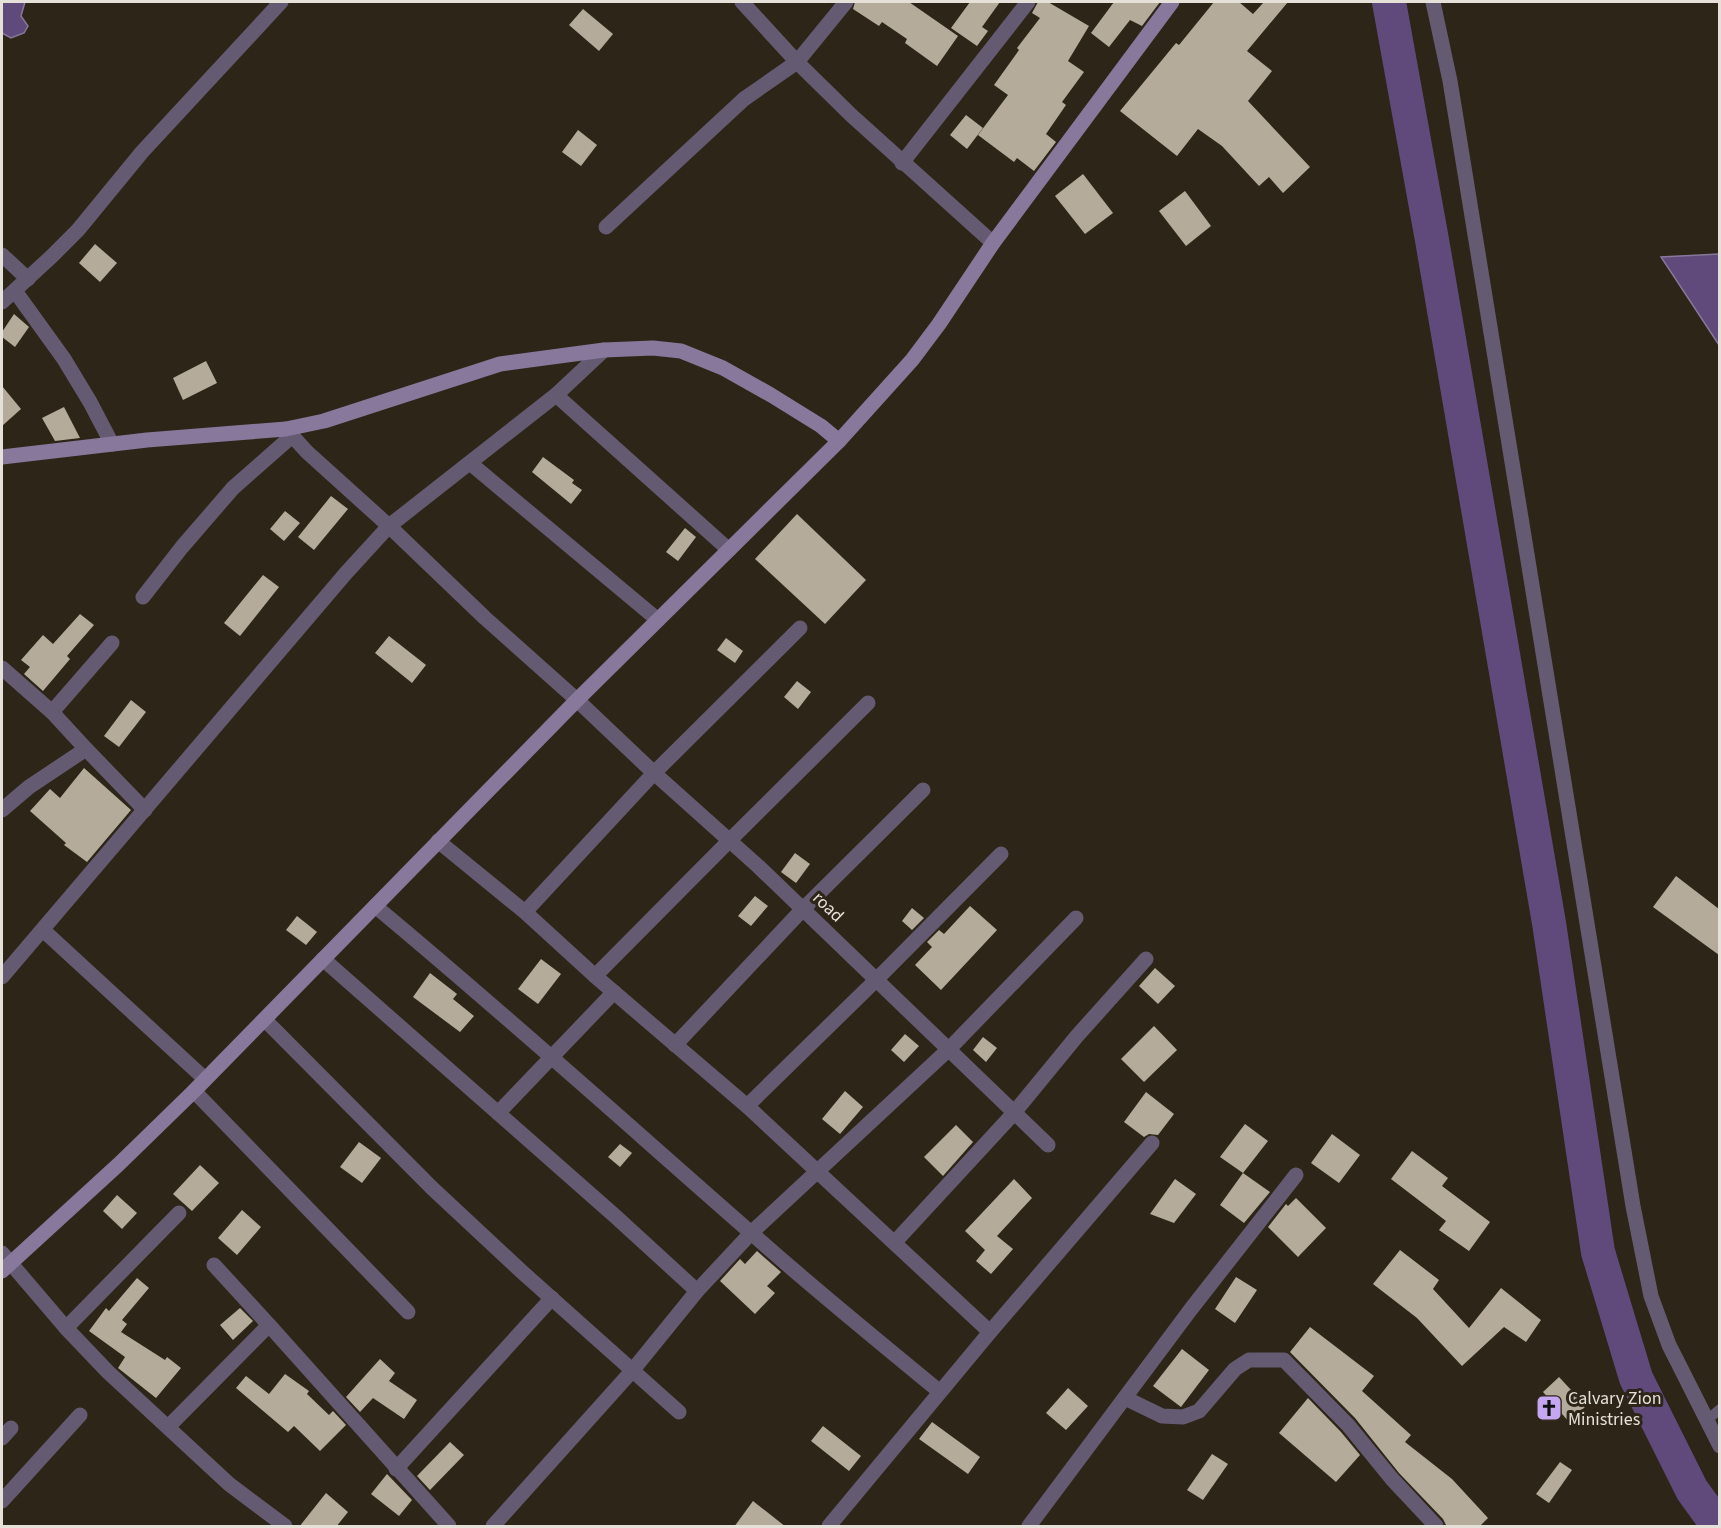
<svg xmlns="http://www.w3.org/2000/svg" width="1721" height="1528" viewBox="0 0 1721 1528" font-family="'Source Sans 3',sans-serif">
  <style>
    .water { fill: #604a7c; stroke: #887798; stroke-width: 1.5 }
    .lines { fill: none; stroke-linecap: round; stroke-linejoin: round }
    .river { stroke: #604a7c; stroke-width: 34 }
    .building { fill: #b5ab9a }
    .lane { stroke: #645b72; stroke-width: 10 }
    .street { stroke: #645b72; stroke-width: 15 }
    .secondary { stroke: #87789c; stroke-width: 15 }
    .labels { text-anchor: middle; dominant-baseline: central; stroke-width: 6; stroke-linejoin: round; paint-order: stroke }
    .street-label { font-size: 18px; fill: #e6e1d8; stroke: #2d2517 }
    .poi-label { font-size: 18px; fill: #e6e1d8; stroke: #2d2517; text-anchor: start }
  </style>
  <rect width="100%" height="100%" fill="#2d2517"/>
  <g class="water">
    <polygon points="2,2 25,2 21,16 28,26 24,33 11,38 2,33"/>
    <polygon points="1719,254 1720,254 1719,345 1661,257"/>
  </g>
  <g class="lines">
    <polyline class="river" points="1389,2 1432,240 1549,923 1598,1252 1636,1378 1692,1490 1718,1526"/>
  </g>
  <g class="building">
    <polygon points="855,2 909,2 958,36 937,66 905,43 907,39 882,22 879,26 853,9"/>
    <polygon points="970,2 1000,2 982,27 988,31 977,46 951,28"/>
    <polygon points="1038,2 1048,2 1089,26 1068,61 1084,72 1062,102 1066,105 1046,134 1056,142 1034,171 1017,158 1014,162 978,135 1008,95 994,85 1019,50 1017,48 1040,18 1032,13"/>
    <polygon points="1114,2 1160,2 1142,26 1130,20 1109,47 1091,33"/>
    <polygon points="1214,2 1239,2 1253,14 1264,2 1288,2 1247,51 1272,71 1248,101 1310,167 1283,193 1269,177 1259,186 1222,146 1198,129 1177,156 1120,111 1176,43 1179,45"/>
    <polygon points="583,9 613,34 599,51 569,25"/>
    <polygon points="966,115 983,128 967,149 950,135"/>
    <polygon points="578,130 597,145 581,166 562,152"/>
    <polygon points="1083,174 1113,213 1085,234 1055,196"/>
    <polygon points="1185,191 1211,226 1186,246 1159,211"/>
    <polygon points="95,244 117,263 100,282 79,263"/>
    <polygon points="14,314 29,327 15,347 2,337 2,332"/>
    <polygon points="206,361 217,383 183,400 173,378"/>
    <polygon points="2,386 21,409 2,426"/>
    <polygon points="64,407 80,438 55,441 42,418"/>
    <polygon points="543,457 574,480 572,483 582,490 571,504 532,472"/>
    <polygon points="331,496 348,509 314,550 298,537"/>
    <polygon points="285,511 300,523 284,541 270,529"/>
    <polygon points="797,514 866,580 825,624 755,559"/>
    <polygon points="685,528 696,537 678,561 666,552"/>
    <polygon points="263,575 279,587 240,636 224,623"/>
    <polygon points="80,614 94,625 67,656 70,659 43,691 24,674 30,667 21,660 43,635 53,644"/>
    <polygon points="389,636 426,665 412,683 375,653"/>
    <polygon points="726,638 743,651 735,663 717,650"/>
    <polygon points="797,681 811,692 798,709 784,697"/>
    <polygon points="131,700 146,712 119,747 104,736"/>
    <polygon points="84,768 131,810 87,862 64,845 66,843 30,811 50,789 60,798"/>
    <polygon points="795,853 810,864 796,883 781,872"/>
    <polygon points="1676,876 1719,909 1719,955 1653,907"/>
    <polygon points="755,896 768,906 751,926 738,916"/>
    <polygon points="970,906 997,930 941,990 915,965 932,947 927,942 939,930 944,934"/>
    <polygon points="912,908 924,918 912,930 902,921"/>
    <polygon points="297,916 317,932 306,945 286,930"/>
    <polygon points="541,959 561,974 538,1004 518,989"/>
    <polygon points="1155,968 1175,986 1158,1004 1139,986"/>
    <polygon points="430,973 457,994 453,999 474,1016 460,1032 413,997"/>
    <polygon points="1154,1026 1177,1050 1144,1082 1121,1059"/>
    <polygon points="905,1034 919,1046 904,1062 891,1050"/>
    <polygon points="983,1037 997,1048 986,1062 973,1050"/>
    <polygon points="845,1091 863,1107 840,1134 822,1119"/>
    <polygon points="1146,1092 1174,1114 1158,1135 1149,1134 1144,1137 1124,1122"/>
    <polygon points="1245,1124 1268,1141 1243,1173 1220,1157"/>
    <polygon points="956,1125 973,1142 943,1176 924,1157"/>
    <polygon points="1332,1134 1360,1155 1339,1183 1311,1163"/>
    <polygon points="359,1142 381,1158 362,1183 340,1167"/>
    <polygon points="620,1144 632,1153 620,1167 608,1157"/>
    <polygon points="1412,1151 1448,1178 1442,1186 1490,1222 1469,1251 1439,1230 1446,1221 1391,1179"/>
    <polygon points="200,1165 219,1183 192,1211 173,1194"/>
    <polygon points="1243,1173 1270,1192 1244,1223 1220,1205"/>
    <polygon points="1014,1179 1032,1198 997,1236 1013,1249 991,1274 976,1261 985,1250 965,1231"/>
    <polygon points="1175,1179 1196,1194 1174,1223 1150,1214"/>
    <polygon points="117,1195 137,1213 122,1229 103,1211"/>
    <polygon points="1296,1198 1326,1228 1298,1257 1268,1227 1286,1204 1288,1206"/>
    <polygon points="242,1210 261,1227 237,1255 218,1238"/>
    <polygon points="1400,1250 1439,1280 1433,1289 1469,1328 1501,1288 1541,1320 1526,1342 1504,1327 1462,1366 1417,1318 1373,1284"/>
    <polygon points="757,1251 781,1272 767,1286 775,1293 755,1314 720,1281 740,1259 745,1264"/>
    <polygon points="1236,1277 1257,1290 1235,1323 1215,1309"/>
    <polygon points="137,1278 149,1288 122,1320 127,1324 121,1332 165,1360 167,1357 181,1368 156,1398 118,1368 125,1357 89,1331 106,1308 109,1311"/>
    <polygon points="240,1308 253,1321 233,1340 220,1325"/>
    <polygon points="1310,1327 1374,1376 1362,1391 1411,1435 1405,1442 1452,1479 1488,1518 1479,1527 1447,1527 1443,1519 1399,1473 1355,1418 1290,1352"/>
    <polygon points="1182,1349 1209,1370 1181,1407 1153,1386"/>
    <polygon points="380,1359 395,1373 389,1381 417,1400 404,1419 373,1398 360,1412 346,1397"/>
    <polygon points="285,1374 309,1391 307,1394 329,1415 333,1411 346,1425 320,1451 294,1426 288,1432 236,1388 246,1376 269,1394"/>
    <polygon points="1559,1377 1586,1406 1569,1422 1543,1392"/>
    <polygon points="1068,1388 1088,1406 1066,1430 1046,1413"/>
    <polygon points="1308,1398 1341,1432 1360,1455 1336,1482 1279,1433"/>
    <polygon points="932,1422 980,1457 968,1474 919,1439"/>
    <polygon points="823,1426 861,1456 849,1471 811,1441"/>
    <polygon points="450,1442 464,1455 430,1490 417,1476"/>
    <polygon points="1212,1454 1228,1464 1203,1500 1187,1490"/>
    <polygon points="1560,1462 1572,1470 1549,1503 1536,1494"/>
    <polygon points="387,1474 412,1500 399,1516 371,1494"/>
    <polygon points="326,1493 348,1512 336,1527 299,1527"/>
    <polygon points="753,1501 786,1527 734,1527"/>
  </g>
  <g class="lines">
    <polyline class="lane" points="1706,1421 1720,1409"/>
    <g class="street">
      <polyline points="742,2 797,62 851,115 993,243"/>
      <polyline points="1433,2 1450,81 1633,1206 1651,1296 1669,1345 1720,1446"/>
      <polyline points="902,163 1028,2"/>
      <polyline points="606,227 744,99 797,62 846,2"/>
      <polyline points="2,255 28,279"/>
      <polyline points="15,291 64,359 90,402 112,444"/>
      <polyline points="2,302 51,257 78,230 142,152 281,2"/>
      <polyline points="556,395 729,550"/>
      <polyline points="286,429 307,452 389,526 485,618 577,700 654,773 759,867 1048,1145"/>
      <polyline points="470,463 658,620"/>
      <polyline points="143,597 182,547 233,488 292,436"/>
      <polyline points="2,668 52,712"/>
      <polyline points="86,749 52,712 112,643"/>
      <polyline points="2,810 29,787 86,749 145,810"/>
      <polyline points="438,841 525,912 595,976 747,1106 990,1332"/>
      <path d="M375 906C516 1023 651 1146 789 1266 839 1309 889 1350 939 1391"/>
      <polyline points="525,912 654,773 800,628"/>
      <polyline points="43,930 205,1079"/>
      <polyline points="323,959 615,1216 697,1291"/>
      <polyline points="595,976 729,841 868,703"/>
      <polyline points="2,977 346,573 389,526 556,395 604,350"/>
      <polyline points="265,1020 432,1188 521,1271 679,1412"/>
      <polyline points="675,1045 802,910 923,790"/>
      <polyline points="194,1091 408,1312"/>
      <polyline points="747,1106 876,980 1001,854"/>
      <polyline points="498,1113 614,992"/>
      <polyline points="895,1242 1013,1114 1077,1036 1146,959"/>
      <polyline points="2,1253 66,1328 108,1372 229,1484 285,1526"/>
      <polyline points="214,1265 269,1325"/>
      <polyline points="66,1328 179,1213"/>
      <polyline points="1125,1398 1162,1416 1183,1417 1199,1411 1235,1369 1249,1360 1284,1360 1348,1425 1392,1479 1436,1526"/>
      <polyline points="168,1427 269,1325 449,1526"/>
      <polyline points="2,1438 11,1428"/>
      <polyline points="396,1469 552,1298"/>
      <polyline points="2,1501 80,1415"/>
      <polyline points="493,1526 632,1371 697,1291 751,1233 948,1050 1076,918"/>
      <polyline points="829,1526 990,1332 1152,1143"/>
      <polyline points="1029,1526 1191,1309 1296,1175"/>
    </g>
    <g class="secondary">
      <polyline points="2,457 147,440 286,429 324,421 500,364 604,350 653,348 681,351 723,368 771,395 821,426 839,441"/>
      <polyline points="2,1271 119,1164 194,1091 577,700 839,441 912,360 939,324 993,243 1172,2"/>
    </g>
  </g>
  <defs>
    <g id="church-square" transform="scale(1.35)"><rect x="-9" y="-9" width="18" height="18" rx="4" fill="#c5a6f0" stroke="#2d2517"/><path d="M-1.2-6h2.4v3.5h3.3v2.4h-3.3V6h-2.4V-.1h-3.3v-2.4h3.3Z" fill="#111"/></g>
  </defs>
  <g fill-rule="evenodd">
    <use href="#church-square" x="1549" y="1408"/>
  </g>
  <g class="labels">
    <g class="street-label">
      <text transform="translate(828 907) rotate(44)">road</text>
    </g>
    <g class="poi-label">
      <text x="1568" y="1398">Calvary Zion<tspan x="1568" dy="21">Ministries</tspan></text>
    </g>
  </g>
  <rect width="1721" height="1528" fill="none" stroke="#e6e1d8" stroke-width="6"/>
</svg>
